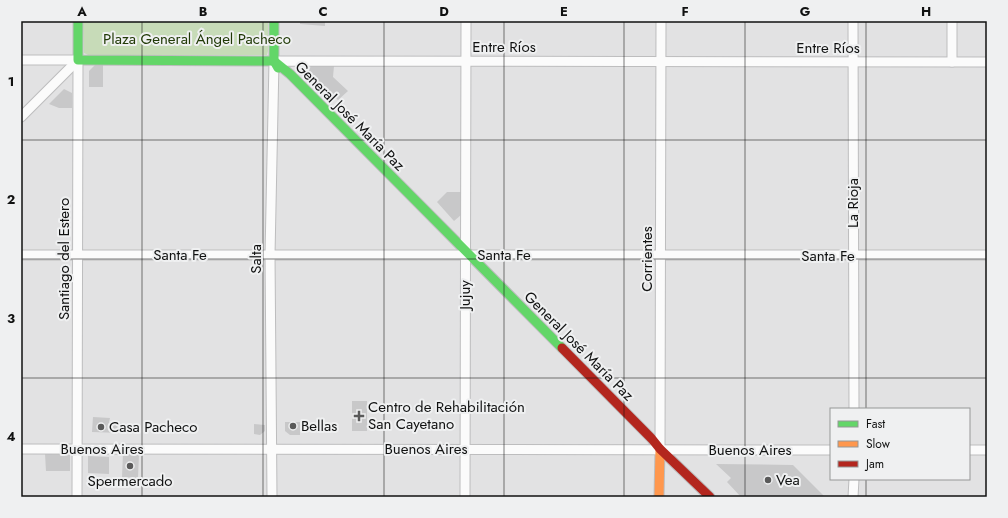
<svg xmlns="http://www.w3.org/2000/svg" width="1008" height="518" viewBox="0 0 1008 518" font-family="Jost,sans-serif">
  <style>
    .green { fill: #c7dbb8 }
    .building { fill: #c8c8c9 }
    .lines { fill: none; stroke-linecap: round; stroke-linejoin: round }
    .street-casing { stroke: #bdbdbe; stroke-width: 11 }
    .fast-casing { stroke: #bdbdbe; stroke-width: 11 }
    .slow-casing { stroke: #bdbdbe; stroke-width: 11 }
    .jam-casing { stroke: #bdbdbe; stroke-width: 11 }
    .street { stroke: #fbfbfb; stroke-width: 9 }
    .fast { stroke: #63d668; stroke-width: 9 }
    .slow { stroke: #ff974d; stroke-width: 9 }
    .jam { stroke: #b3261e; stroke-width: 9 }
    .grid { fill: none; stroke: #101111; stroke-width: 1; stroke-opacity: 0.55 }
    .poi-dot { fill: #5a5a5a; stroke: #eff0f1; stroke-width: 1.5 }
    .labels { text-anchor: middle; dominant-baseline: central; stroke-width: 4; stroke-linejoin: round; paint-order: stroke }
    .park-label { font-size: 15px; fill: #213a07; stroke: #eff0f1 }
    .street-label { font-size: 15px; fill: #101111; stroke: #eff0f1 }
    .poi-label { font-size: 15px; fill: #101111; stroke: #eff0f1; text-anchor: start }
    .neatline { fill: none; stroke: #101111; stroke-width: 1.5 }
    .grid-label { font-size: 13px; text-anchor: middle; font-weight: bold; fill: #101111 }
  </style>
  <rect width="100%" height="100%" fill="#e2e2e3"/>
  <polygon class="green" points="83,21 268,21 268,51 267,55 88,55 84,53"/>
  <g class="building">
    <polygon points="300,21 325,21 325,26 300,24"/>
    <polygon points="312,64 334,66 333,77 348,91 338,100 308,72"/>
    <polygon points="95,65 103,65 103,87 89,87 89,71"/>
    <polygon points="64,89 72,93 72,108 59,108 49,104"/>
    <polygon points="447,192 461,192 461,215 454,221 437,202"/>
    <rect x="352" y="401" width="15" height="30"/>
    <polygon points="93,417 110,418 109,422 122,423 121,433 92,432"/>
    <polygon points="285,422 300,422 300,435 290,435 285,431"/>
    <polygon points="254,424 265,425 265,431 260,435 254,434"/>
    <polygon points="123,453 139,454 138,478 122,477"/>
    <polygon points="45,454 70,454 70,471 46,471"/>
    <polygon points="88,456 109,457 109,474 88,473"/>
    <polygon points="716,464 793,465 825,497 741,497 727,482 731,478"/>
  </g>
  <g class="lines">
    <g class="street-casing">
      <g id="street">
        <polyline points="853,21 854,409"/>
        <polyline points="21,60 78,60"/>
        <polyline points="952,62 952,21"/>
        <polyline points="21,117 78,60"/>
        <polyline points="21,255 987,255"/>
        <polyline points="21,449 831,450"/>
        <polyline points="660,449 661,21"/>
        <polyline points="969,450 987,450"/>
        <polyline points="77,497 78,60"/>
        <polyline points="272,497 270,255 274,61 987,62"/>
        <polyline points="465,497 466,21"/>
        <polyline points="853,497 854,479"/>
      </g>
    </g>
    <g class="fast-casing">
      <g id="fast">
        <polyline points="78,21 78,60 274,61"/>
        <polyline points="274,21 274,61 278,68"/>
        <polyline points="274,61 290,74 562,348"/>
      </g>
    </g>
    <g class="slow-casing">
      <polyline id="slow" points="659,497 660,449"/>
    </g>
    <g class="jam-casing">
      <polyline id="jam" points="562,348 652,439 660,449 710,497"/>
    </g>
    <use href="#street" class="street"/>
    <use href="#fast" class="fast"/>
    <use href="#slow" class="slow"/>
    <use href="#jam" class="jam"/>
  </g>
  <path class="grid" d="M142 21V497M263 21V497M384 21V497M504 21V497M624 21V497M745 21V497M866 21V409M21 140H987M21 259H987M21 378H987M866 479V497"/>
  <g class="poi-dot">
    <path d="M357 410h4v4h4v4h-4v4h-4v-4h-4v-4h4z"/>
    <circle cx="293" cy="426" r="4"/>
    <circle cx="101" cy="427" r="4"/>
    <circle cx="130" cy="466" r="4"/>
    <circle cx="768" cy="480" r="4"/>
  </g>
  <g class="labels">
    <g class="park-label">
      <text x="197" y="39">Plaza General Ángel Pacheco</text>
    </g>
    <g class="street-label">
      <text x="504" y="47">Entre Ríos</text>
      <text x="828" y="48">Entre Ríos</text>
      <text transform="translate(350 116) rotate(45)">General José María Paz</text>
      <text transform="translate(853 203) rotate(-90)">La Rioja</text>
      <text x="180" y="255">Santa Fe</text>
      <text x="504" y="255">Santa Fe</text>
      <text x="828" y="256">Santa Fe</text>
      <text transform="translate(64 259) rotate(-90)">Santiago del Estero</text>
      <text transform="translate(256 259) rotate(-90)">Salta</text>
      <text transform="translate(647 259) rotate(-90)">Corrientes</text>
      <text transform="translate(465 295) rotate(-90)">Jujuy</text>
      <text transform="translate(579 346) rotate(45)">General José María Paz</text>
      <text x="102" y="449">Buenos Aires</text>
      <text x="426" y="449">Buenos Aires</text>
      <text x="750" y="450">Buenos Aires</text>
    </g>
    <g class="poi-label">
      <text x="368" y="407">Centro de Rehabilitación<tspan x="368" dy="17">San Cayetano</tspan></text>
      <text x="301" y="426">Bellas</text>
      <text x="109" y="427">Casa Pacheco</text>
      <text x="776" y="480">Vea</text>
      <text x="130" y="481" text-anchor="middle">Spermercado</text>
    </g>
  </g>
  <rect width="1008" height="518" fill="none" stroke="#eff0f1" stroke-width="44"/>
  <rect x="830" y="408" width="140" height="72" fill="#eff0f1" stroke="#969797"/>
  <rect x="838" y="421" width="20" height="6" fill="#63d668" stroke="#969797"/>
  <text x="866" y="428" font-size="12" fill="#101111">Fast</text>
  <rect x="838" y="441" width="20" height="6" fill="#ff974d" stroke="#969797"/>
  <text x="866" y="448" font-size="12" fill="#101111">Slow</text>
  <rect x="838" y="461" width="20" height="6" fill="#b3261e" stroke="#969797"/>
  <text x="866" y="468" font-size="12" fill="#101111">Jam</text>
  <rect x="22" y="22" width="964" height="474" class="neatline"/>
  <g class="grid-label">
    <text x="82" y="16">A</text>
    <text x="203" y="16">B</text>
    <text x="323" y="16">C</text>
    <text x="444" y="16">D</text>
    <text x="564" y="16">E</text>
    <text x="685" y="16">F</text>
    <text x="805" y="16">G</text>
    <text x="926" y="16">H</text>
    <text x="11" y="86">1</text>
    <text x="11" y="204">2</text>
    <text x="11" y="323">3</text>
    <text x="11" y="441">4</text>
  </g>
</svg>
